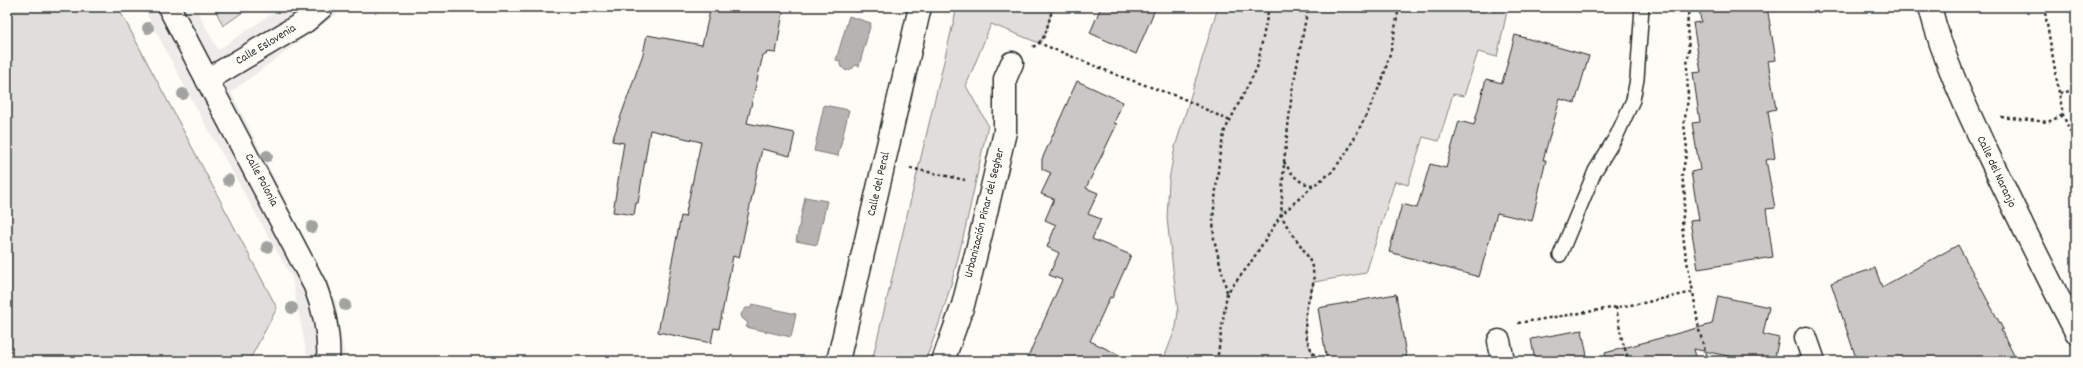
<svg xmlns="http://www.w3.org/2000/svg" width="2083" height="368" viewBox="0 0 2083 368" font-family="Dekko,sans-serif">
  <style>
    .built { fill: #edece8 }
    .green { fill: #dfdeda; stroke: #858482 }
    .water { fill: #b5b4b1; stroke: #7e7d7b }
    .building { fill: #c9c8c4; stroke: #2b2b2b }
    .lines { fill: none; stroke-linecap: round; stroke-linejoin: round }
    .lane-casing { stroke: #2b2b2b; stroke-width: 16 }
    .street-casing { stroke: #2b2b2b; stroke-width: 25 }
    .path { stroke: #2b2b2b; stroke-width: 2.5; stroke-dasharray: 3 3; stroke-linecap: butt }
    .lane { stroke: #fdfcf7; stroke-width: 13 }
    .street { stroke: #fdfcf7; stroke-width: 22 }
    .tree { fill: #a2a29f }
    .labels { text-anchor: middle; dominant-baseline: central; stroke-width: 3; stroke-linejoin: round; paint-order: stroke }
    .street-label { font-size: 12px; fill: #2b2b2b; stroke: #fdfcf7 }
  </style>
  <rect width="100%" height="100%" fill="#fdfcf7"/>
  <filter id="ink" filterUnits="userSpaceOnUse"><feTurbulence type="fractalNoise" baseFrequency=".025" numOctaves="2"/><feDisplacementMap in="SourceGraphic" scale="8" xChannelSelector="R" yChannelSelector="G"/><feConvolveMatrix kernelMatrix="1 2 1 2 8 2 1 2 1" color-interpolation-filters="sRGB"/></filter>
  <g filter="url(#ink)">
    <polygon class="built" points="143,7 195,7 218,50 282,7 346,7 231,92 336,301 344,354 343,361 308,361 292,278 194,104"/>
    <g class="green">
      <polygon points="7,7 118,7 277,308 249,361 7,361"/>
      <polygon points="214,7 250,7 223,26"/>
      <path d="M957 7H1053L1045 35 1039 43 991 24 966 86 988 125C970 204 956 286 925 361H872Z"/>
      <path d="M1218 7H1508L1497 57 1478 52 1464 96 1453 94 1439 141 1423 137 1408 185 1395 181 1366 273 1314 282C1306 309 1297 337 1319 361H1163L1176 327 1178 311 1167 219 1169 180 1175 147Z"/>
    </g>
    <g class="water">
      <polygon points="849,16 871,23 859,66 855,65 853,68 846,71 840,65 840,61 836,60"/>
      <polygon points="824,105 849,110 838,156 814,151"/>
      <polygon points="805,197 827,201 817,245 796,241"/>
      <polygon points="752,304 796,314 791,337 746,327 748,323 742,318 741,314 746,308 751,308"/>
    </g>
    <g class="building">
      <polygon points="711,7 754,7 783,12 776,53 767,52 766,55 763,55 747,123 795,133 790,156 762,149 739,258 733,256 719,329 714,328 711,343 658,332 681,216 685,217 701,142 650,130 638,203 636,203 634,215 613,212 624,143 612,141 643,54 647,35 702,45"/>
      <polygon points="1101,7 1156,7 1136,54 1090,33"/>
      <polygon points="1699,7 1767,7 1776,60 1768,61 1776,109 1768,111 1775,158 1766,160 1775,208 1766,209 1773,257 1698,269 1690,221 1699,220 1691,172 1700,170 1692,123 1700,122 1693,73 1701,72 1693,23 1701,22"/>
      <polygon points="1515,35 1589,56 1575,103 1560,99 1543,160 1546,160 1532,221 1497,213 1479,277 1389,252 1402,204 1417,208 1430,164 1446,168 1459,121 1474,125 1486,79 1502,83"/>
      <polygon points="1077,81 1123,102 1114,123 1117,124 1086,188 1098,193 1088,214 1101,219 1092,239 1131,255 1112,298 1110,297 1090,341 1132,361 1026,361 1062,280 1049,275 1059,253 1047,247 1056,225 1045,220 1054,199 1041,194 1051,173 1042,169 1042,159"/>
      <polygon points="1958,245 2003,329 2001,330 2017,361 1857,361 1831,283 1875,268 1882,287"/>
      <polygon points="1396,294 1407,361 1327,361 1318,308"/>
      <polygon points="1718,296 1769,307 1763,334 1779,338 1774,361 1752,361 1694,349 1697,361 1606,361 1605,353 1712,324"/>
      <polygon points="1582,330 1588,361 1535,361 1531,339"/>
    </g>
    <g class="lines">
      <g class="lane-casing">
        <polyline id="lane" points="1560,255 1595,171 1617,135 1633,100 1637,79 1642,7"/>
      </g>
      <g class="street-casing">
        <g id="street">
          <path d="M169 7 315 286C324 310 330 334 328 361"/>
          <path d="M1930 7C1943 59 1966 108 1989 156 2017 215 2046 274 2076 332"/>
          <polyline points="207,80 306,21 322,7"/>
          <polyline points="1806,338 1814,361"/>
          <polyline points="1499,341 1503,361"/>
          <polyline points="838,361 920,7"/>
          <polyline points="943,361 963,305 981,234 1005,132 1005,79 1012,63"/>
        </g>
      </g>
      <g class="path">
        <polyline points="1689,7 1687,26 1689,50 1687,65 1688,99 1684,124 1687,149 1682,176 1685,196 1682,225 1685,251 1693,292"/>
        <polyline points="2044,7 2063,115 2076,144"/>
        <polyline points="1039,43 1045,35 1053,7"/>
        <polyline points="1033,47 1039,43 1122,77 1182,98 1230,121"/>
        <polyline points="2060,93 2076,90"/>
        <polyline points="2001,117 2048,122 2063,115"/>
        <polyline points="1284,162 1292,92 1308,7"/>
        <polyline points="910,168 965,180"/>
        <path d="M1313 185C1298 184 1292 174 1284 162 1284 169 1280 213 1282 216 1290 236 1309 250 1313 271 1315 281 1312 289 1309 298 1303 320 1303 343 1319 361"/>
        <polyline points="1227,292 1214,239 1213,218 1220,152 1225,130 1257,68 1269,7"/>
        <polyline points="1616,307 1622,340 1629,361"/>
        <polyline points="1518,323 1643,303 1693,292 1699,330 1708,361"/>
        <polyline points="1217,361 1227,293 1249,265 1281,215 1314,185 1331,173 1347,152 1368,112 1383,78 1391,50 1399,7"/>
      </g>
      <use href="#lane" class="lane"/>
      <use href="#street" class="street"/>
    </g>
    <g class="tree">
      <circle cx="148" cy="28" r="6"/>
      <circle cx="183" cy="94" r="6"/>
      <circle cx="267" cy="156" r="6"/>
      <circle cx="228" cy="180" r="6"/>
      <circle cx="312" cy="227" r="6"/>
      <circle cx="267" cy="247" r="6"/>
      <circle cx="345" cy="305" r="6"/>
      <circle cx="292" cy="308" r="6"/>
    </g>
  </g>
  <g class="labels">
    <g class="street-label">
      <text transform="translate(266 45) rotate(-31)">Calle Eslovenia</text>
      <text transform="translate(1996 172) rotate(65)">Calle del Naranjo</text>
      <text transform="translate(261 180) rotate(62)">Calle Polonia</text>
      <text transform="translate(879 184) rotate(-77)">Calle del Peral</text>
      <text transform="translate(985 213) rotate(-76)">Urbanización Pinar del Segher</text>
    </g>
  </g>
  <rect width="2083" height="368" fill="none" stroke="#fdfcf7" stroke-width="24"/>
  <rect x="12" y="12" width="2059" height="344" fill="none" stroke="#2b2b2b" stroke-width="1.5" filter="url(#ink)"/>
</svg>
